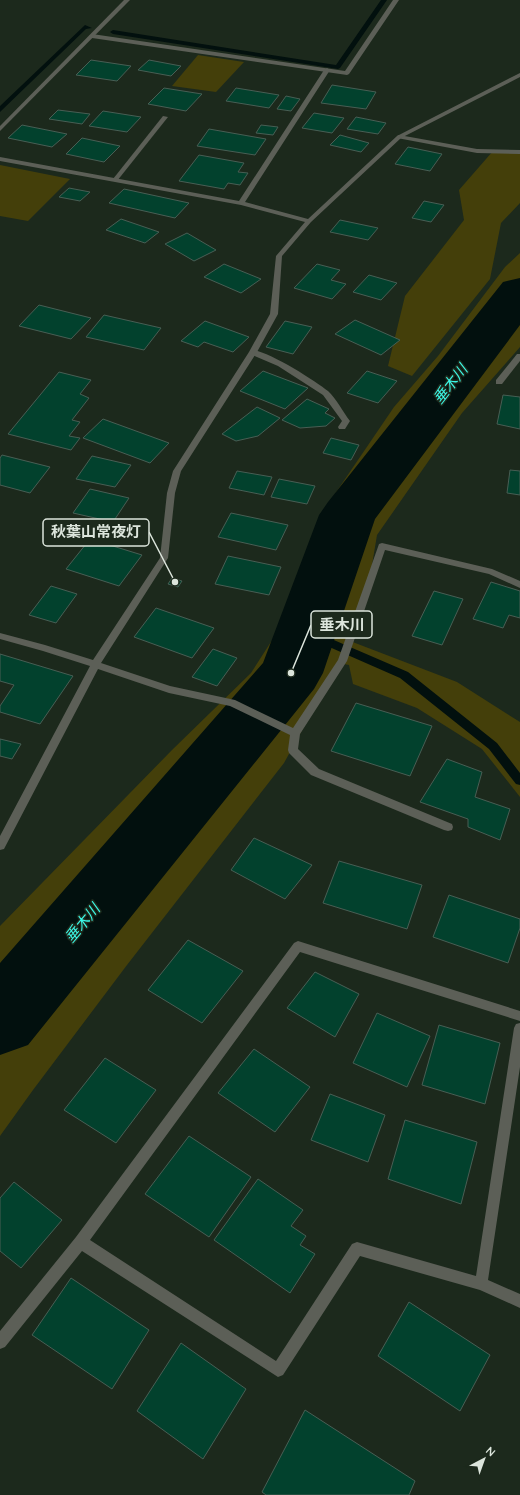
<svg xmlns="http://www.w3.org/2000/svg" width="520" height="1495" viewBox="0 0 520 1495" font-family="Quicksand,'Noto Sans JP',sans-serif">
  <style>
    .green { fill: #443f0a }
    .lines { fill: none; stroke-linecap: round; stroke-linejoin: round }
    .stream { fill: #02100e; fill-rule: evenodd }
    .river { fill: #02100e; fill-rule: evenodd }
    .building { fill: #02412d; stroke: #485e54 }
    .service { fill: #5c5f57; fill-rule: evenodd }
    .minor { fill: #5c5f57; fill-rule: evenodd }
    .labels { text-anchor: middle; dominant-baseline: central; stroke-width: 3; stroke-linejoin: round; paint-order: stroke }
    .water-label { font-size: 15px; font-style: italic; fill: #3cf7e6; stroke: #1c291c }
    .leader { fill: none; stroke: #dce5dc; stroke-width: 1.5 }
    .callout-dot { fill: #dce5dc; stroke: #1c291c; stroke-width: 1.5 }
    .callout { fill: #1c291c; stroke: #dce5dc; stroke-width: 1.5 }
    .callout-label { font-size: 15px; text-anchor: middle; font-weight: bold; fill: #dce5dc }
  </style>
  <rect width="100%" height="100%" fill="#1c291c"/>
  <g class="green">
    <polygon points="198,55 244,62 216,92 172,86"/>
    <polygon points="493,151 520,151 520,203 501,223 490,279 412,376 388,366 405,296 464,220 459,190"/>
    <polygon points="0,165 70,179 28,221 0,216"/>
    <polygon points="520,253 520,347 462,413 377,535 369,583 350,641 457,682 520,722 520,797 482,749 417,708 353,684 349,665 339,663 284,763 127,965 33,1090 0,1136 0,926 172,750 251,673 285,620 326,507 394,407 438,356 505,267"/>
  </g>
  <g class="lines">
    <g class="stream">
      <polygon points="381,0 387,0 340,68 338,69 113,34 110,32 113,30 336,65"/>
      <polygon points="85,25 92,28 86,29 0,112 0,106"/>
      <polygon points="306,628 408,672 497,743 520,773 520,785 516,784 489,749 400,678 302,635 301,632 302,629"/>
    </g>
    <polygon class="river" points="520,278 520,325 375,519 323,673 314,689 28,1045 0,1055 0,963 263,663 319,515 328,502 503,282"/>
  </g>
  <g class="building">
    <polygon points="91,60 131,66 117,81 76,75"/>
    <polygon points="149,60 181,66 171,76 138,70"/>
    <polygon points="332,85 376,92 366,109 321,103"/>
    <polygon points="164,88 202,94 186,111 148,104"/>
    <polygon points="236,88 279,95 269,108 226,101"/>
    <polygon points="286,96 300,99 291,111 277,109"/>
    <polygon points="58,110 90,114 82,124 49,119"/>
    <polygon points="103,111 141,117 127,132 89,126"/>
    <polygon points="314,113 344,118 332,133 302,128"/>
    <polygon points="356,117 386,123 378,134 347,129"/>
    <polygon points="22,125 67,134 52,147 8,138"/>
    <polygon points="261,125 278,127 273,135 256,133"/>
    <polygon points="209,129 266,139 255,155 197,146"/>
    <polygon points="340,135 369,143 361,152 330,145"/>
    <polygon points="82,138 120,146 104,162 66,154"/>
    <polygon points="408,147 442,154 430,171 395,164"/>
    <polygon points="199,155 244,163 238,172 248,173 240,185 228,183 224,189 179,181"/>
    <polygon points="69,188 90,192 80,201 59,197"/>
    <polygon points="124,189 189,203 175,218 109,203"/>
    <polygon points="424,201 444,205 431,222 412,218"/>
    <polygon points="121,219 159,232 145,243 106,230"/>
    <polygon points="340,220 378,228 368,240 330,232"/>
    <polygon points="187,233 216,250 194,261 165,244"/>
    <polygon points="224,264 261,279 241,293 204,277"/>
    <polygon points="317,264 340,270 331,280 346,284 332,299 294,288"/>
    <polygon points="369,275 397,283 381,300 353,292"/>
    <polygon points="39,305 91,318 71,339 19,326"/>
    <polygon points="104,315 161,328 144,350 86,337"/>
    <polygon points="355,320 400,340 381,355 335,334"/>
    <polygon points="205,321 249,337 233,352 204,342 198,347 181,341"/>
    <polygon points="285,321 312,327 293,354 266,347"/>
    <polygon points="263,371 308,388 285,409 240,391"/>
    <polygon points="367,371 397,381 378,403 347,393"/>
    <polygon points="59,372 91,380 80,394 89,398 72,420 80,422 69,436 80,438 71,450 8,434"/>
    <polygon points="503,395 520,397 520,429 497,424"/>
    <polygon points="307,399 329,409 325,413 335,418 326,426 300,428 282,420"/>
    <polygon points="257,407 280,418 258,436 236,441 222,434"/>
    <polygon points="103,419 169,443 150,463 83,438"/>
    <polygon points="331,438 359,445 351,460 323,453"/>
    <polygon points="2,455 50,467 30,493 0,485 0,458"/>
    <polygon points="92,456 131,465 115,487 76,479"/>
    <polygon points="510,470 520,471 520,495 507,493"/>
    <polygon points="237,471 272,477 264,495 229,488"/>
    <polygon points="279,479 315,486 307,504 271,497"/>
    <polygon points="90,489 129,498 113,522 73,513"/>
    <polygon points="231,513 288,525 276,550 218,537"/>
    <polygon points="90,539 142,555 119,586 66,569"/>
    <polygon points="228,556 281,567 269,595 215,584"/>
    <polygon points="172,578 182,581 178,587 168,584"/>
    <polygon points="491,582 520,591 520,618 509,615 503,628 473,619"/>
    <polygon points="51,586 77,594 56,623 29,615"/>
    <polygon points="434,591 463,599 442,645 412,636"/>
    <polygon points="156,608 214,628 192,658 134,637"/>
    <polygon points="213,649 237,658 217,686 192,677"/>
    <polygon points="0,654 73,676 40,724 0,712 0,706 14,685 0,681"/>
    <polygon points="356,703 432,726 410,776 331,751"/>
    <polygon points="0,739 21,744 12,759 0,756"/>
    <polygon points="447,759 482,772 475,797 510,809 500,840 468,827 468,819 420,802"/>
    <polygon points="254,838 312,865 285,899 231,870"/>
    <polygon points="339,861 422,885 407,929 323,903"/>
    <polygon points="449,895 520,919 520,928 508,963 433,937"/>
    <polygon points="188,940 243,971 202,1023 148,990"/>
    <polygon points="315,972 359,994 335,1037 287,1008"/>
    <polygon points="377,1013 430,1036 407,1087 353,1063"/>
    <polygon points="439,1025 500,1043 485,1104 422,1085"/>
    <polygon points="254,1049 310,1087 275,1132 218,1093"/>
    <polygon points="105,1058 156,1090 116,1143 64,1110"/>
    <polygon points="330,1094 385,1115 368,1162 311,1140"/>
    <polygon points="405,1120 477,1142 461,1204 388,1179"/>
    <polygon points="189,1136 251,1177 209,1237 145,1194"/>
    <polygon points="258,1179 303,1210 291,1226 306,1236 300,1245 315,1254 290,1293 214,1240"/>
    <polygon points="14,1182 62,1220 21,1268 0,1251 0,1198"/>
    <polygon points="71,1278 149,1330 112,1389 32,1335"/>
    <polygon points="409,1302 490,1355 460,1411 378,1356"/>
    <polygon points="181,1343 246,1389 203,1459 137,1411"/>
    <polygon points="305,1410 415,1481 409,1495 266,1495 262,1492"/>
  </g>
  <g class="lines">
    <g class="service">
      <polygon points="393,0 399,0 349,74 347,75 92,38 89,36 92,34 345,71"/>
      <polygon points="163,116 168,117 117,181 113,181 113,179"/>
      <polygon points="399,135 477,149 520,150 520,154 477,153 397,138 397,136"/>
      <path d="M250 350C264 348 316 381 328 391 336 398 343 412 350 421L345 429H339L338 427 342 421 323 395 278 366 250 354Z"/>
    </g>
    <g class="minor">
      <polygon points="124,0 130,0 0,131 0,126"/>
      <polygon points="327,68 330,70 245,202 308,219 397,136 518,74 520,73 520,77 401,138 311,222 282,256 278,314 257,352 181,471 175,493 168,558 101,663 170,686 235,700 293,728 338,660 379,544 382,543 492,569 520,581 520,588 489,574 385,550 347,661 300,734 298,749 319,769 452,824 453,827 452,830 448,831 444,830 311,775 289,753 288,750 290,735 230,706 169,693 98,669 4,849 0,850 0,836 90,666 43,651 0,639 0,633 45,645 93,660 160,558 167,493 173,471 249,352 270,314 276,256 305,222 241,205 0,161 0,157 239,201 324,70"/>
      <polygon points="517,354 520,354 520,361 502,384 496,384 496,380"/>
      <polygon points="298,941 520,1011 520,1021 300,952 90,1240 276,1361 352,1244 357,1242 476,1276 514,1028 516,1024 520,1023 520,1067 488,1280 520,1294 520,1308 480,1290 360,1256 283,1375 278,1377 82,1251 5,1347 0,1349 0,1331 76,1237 294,943"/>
    </g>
  </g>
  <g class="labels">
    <g class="water-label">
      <text transform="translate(450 384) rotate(-52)">垂木川</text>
      <text transform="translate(82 923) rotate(-50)">垂木川</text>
    </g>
  </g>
  <path class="leader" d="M175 582L149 532M291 673L311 625"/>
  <g class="callout-dot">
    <circle cx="175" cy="582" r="4"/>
    <circle cx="291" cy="673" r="4"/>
  </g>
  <g class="callout">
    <rect x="43" y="519" width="106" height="27" rx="4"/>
    <rect x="311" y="611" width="61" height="27" rx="4"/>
  </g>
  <g class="callout-label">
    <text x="96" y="537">秋葉山常夜灯</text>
    <text x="342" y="630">垂木川</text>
  </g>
  <g transform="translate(484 1459) rotate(41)" stroke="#1c291c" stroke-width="3" paint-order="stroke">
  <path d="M0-3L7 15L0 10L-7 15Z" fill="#dce5dc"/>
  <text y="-6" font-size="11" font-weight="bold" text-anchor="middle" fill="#dce5dc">N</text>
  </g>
</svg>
